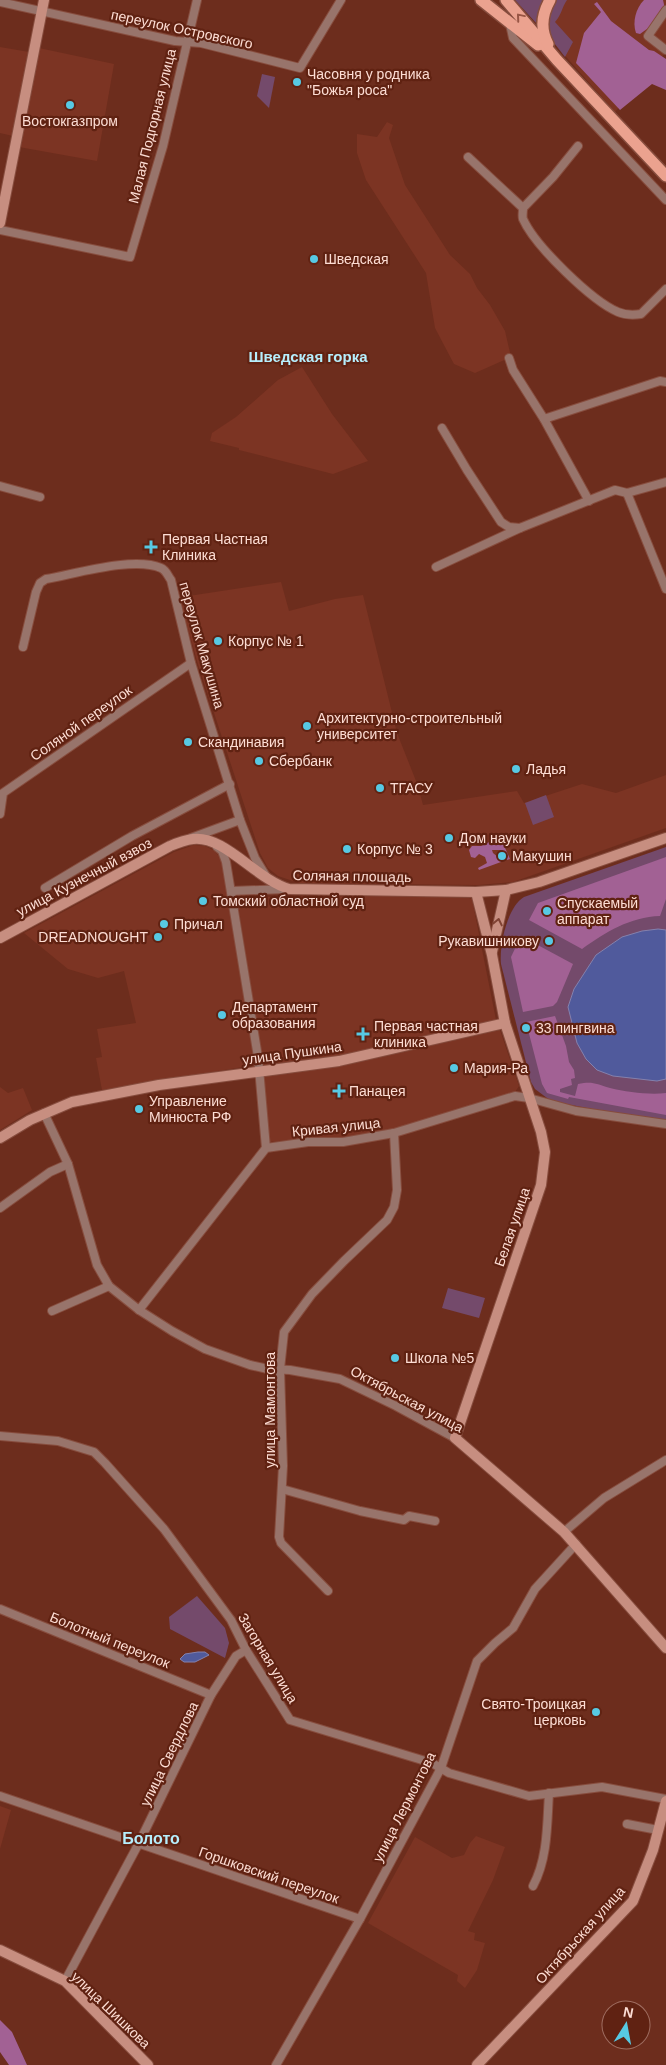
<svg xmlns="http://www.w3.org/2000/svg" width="666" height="2065" viewBox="0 0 666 2065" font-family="Helvetica,sans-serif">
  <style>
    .built { fill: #7c3423 }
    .green { fill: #744a6b }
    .forest { fill: #a26194 }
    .water { fill: #505a9c; stroke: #8481ad }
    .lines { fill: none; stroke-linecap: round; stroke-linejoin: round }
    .street-casing { stroke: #874d3e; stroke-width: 10 }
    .secondary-casing { stroke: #874d3e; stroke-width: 12 }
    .primary-casing { stroke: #874d3e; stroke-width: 14 }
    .street { stroke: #98746b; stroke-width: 8 }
    .secondary { stroke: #c78e80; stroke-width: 10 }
    .primary { stroke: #eba28f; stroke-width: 11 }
    .oneway { stroke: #985544 }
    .oneway2 { stroke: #7f4233 }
    .poi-dot { fill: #57c9e3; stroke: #602212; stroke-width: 2 }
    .labels { text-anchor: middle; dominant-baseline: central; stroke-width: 4.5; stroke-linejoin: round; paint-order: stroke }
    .street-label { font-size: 14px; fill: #fdddd4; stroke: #602212 }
    .poi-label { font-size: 14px; fill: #fdddd4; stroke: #602212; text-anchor: start }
    .neighbourhood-label { font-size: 15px; font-weight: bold; fill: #b6eefc; stroke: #602212 }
    .quarter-label { font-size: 16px; font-weight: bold; fill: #b6eefc; stroke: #602212 }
  </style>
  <rect width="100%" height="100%" fill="#6d2d1d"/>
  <g class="built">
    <polygon points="556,0 666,0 666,52 615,112 553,42"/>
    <polygon points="0,47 29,52 13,136 0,133"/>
    <polygon points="39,48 114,64 97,161 19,147"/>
    <polygon points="387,122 393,125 389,138 405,185 450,255 470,274 477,288 490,305 505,331 511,357 475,373 454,364 435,328 426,273 366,180 357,153 357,134 377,137"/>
    <polygon points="302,367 332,414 368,461 333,474 239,450 239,448 210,441 212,433 236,417 278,380"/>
    <polygon points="281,582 289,611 335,599 363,595 397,733 418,786 423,805 517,791 524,803 582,784 616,793 666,775 666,828 513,882 478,885 299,883 278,876 268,868 260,853 197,661 183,611 182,597"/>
    <polygon points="194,845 205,846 213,850 218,855 222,863 255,1065 102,1090 96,1058 102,1057 97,1029 136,1023 124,971 98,978 68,969 24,933 174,852"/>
    <polygon points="406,896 469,898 472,899 496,1020 338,1056 263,1065 237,897"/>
    <polygon points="500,1030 519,1086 515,1092 394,1130 344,1139 308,1138 270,1142 262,1076 342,1066"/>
    <polygon points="0,1087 8,1093 23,1088 32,1110 0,1130"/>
    <polygon points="0,1806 11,1810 0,1849"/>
    <polygon points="476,1836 505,1847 493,1880 468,1931 475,1933 474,1940 485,1943 477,1970 465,1988 457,1981 458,1975 368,1923 415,1837 452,1858 464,1855 470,1843"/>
  </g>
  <g class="green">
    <polygon points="515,0 543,0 538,12 537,24"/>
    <path d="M556 0H567C562 7 561 16 555 22L573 42 565 57 548 35 549 8Z"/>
    <polygon points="262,74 275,77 269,108 257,96"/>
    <polygon points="546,795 554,817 533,825 525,803"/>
    <path d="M666 847V1120L592 1109 551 1101 535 1089 531 1082 501 964C499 946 507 907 524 897Z"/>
    <polygon points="448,1288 485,1298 479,1318 442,1308"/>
    <polygon points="197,1596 225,1628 229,1643 225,1658 170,1629 169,1617"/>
  </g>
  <g class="forest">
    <path d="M644 0H663L665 9 651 26 640 34 636 33C632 22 636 8 644 0Z"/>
    <polygon points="597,2 611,21 649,50 654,51 666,59 666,90 652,84 620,110 576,63 584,33 601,12 594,4"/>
    <polygon points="493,840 502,841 510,859 507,860 501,850 492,850 493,853 499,858 501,862 479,870 478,868 487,863 485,857 479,854 475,858 471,857 469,850 472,846 481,846"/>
    <path d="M666 857V899L660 916C630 917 606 932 582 949L529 920 538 903Z"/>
    <polygon points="521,936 573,964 557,1002 553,1006 523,1012 511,957"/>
    <path d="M555 1016 566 1046 569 1062 574 1070 575 1078 571 1079 572 1085 560 1089V1092L575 1096 578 1084C593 1081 596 1084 610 1088 627 1092 649 1095 666 1093V1115L569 1097 568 1099 547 1093 542 1084 526 1022Z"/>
    <polygon points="0,2020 12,2032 27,2065 9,2065 0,2052"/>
  </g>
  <g class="water">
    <polygon points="658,929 666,930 666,1079 657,1081 613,1076 597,1070 586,1059 577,1043 568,1007 574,989 596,955 622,937 642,931"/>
    <polygon points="198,1652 205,1652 209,1655 195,1662 184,1662 180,1659 185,1654"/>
  </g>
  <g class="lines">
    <g class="street-casing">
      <g id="street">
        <polyline points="0,2 175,41 201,43 300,68 341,0"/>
        <polyline points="666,10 648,36 666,50"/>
        <polyline points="510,24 513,38 666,200"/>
        <path d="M468 157 523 208C523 212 522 216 523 219 535 246 592 301 618 312 625 315 634 315 641 314L666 289"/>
        <polyline points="523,208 553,177 578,146"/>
        <polyline points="0,230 130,257 163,146 197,0"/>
        <polyline points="509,358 513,370 544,419 589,501"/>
        <polyline points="544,419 660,381 666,382"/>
        <polyline points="442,428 467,470 501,522 509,527 520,528 615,490 627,493 666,482"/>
        <polyline points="0,486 40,497"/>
        <polyline points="627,493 666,589"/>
        <polyline points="436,567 520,528"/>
        <path d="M23 647 36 592 40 583 46 579C75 574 134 556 161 568 166 570 168 576 171 580L191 663 240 820 255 858 266 876"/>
        <polyline points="0,814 3,793 191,663"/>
        <polyline points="191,838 240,820"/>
        <polyline points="217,847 222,851 226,862 258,1057 266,1148"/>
        <polyline points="45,888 132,836 230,784"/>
        <polyline points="231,891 286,889"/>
        <polyline points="44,1113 68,1164 97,1265 109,1286 139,1310 172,1331 205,1349 250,1365 268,1369 290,1370 340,1379 396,1406 455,1438"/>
        <polyline points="0,1208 50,1172 68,1164"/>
        <polyline points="139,1310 266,1148 308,1142 343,1142 394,1133 515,1096 529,1098 576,1111 666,1124"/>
        <polyline points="52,1311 109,1286"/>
        <polyline points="0,1436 58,1441 94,1452 105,1463 164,1529 231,1620 246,1650 290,1720 432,1763 449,1773 529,1796 602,1787 666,1799"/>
        <polyline points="282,1489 360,1511 404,1520 409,1516 435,1521"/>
        <polyline points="564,1532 604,1498 666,1460"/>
        <polyline points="328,1591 281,1543 279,1537 283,1466 280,1369 284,1332 312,1294 344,1261 387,1220 394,1207 397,1190 394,1133"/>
        <polyline points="0,1609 211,1695"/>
        <polyline points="0,1796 360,1919"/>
        <polyline points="627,1824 658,1830"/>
        <path d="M533 1886C548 1858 547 1824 549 1793"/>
        <polyline points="65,1981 139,1843 211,1695 236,1656 246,1650"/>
        <polyline points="276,2065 360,1919 441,1768 477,1661 495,1643 513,1628 535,1589 576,1544"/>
      </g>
    </g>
    <g class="secondary-casing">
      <g id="secondary">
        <polyline points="0,223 44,0"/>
        <polyline points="476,892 492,955 505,1023 541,1132 545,1152 541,1185 455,1438 564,1532 666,1648"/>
        <path d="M0 938 170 846C177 843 185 840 193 839 224 835 256 879 289 889L476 892 506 890 539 882 666 838"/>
        <polyline points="492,952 506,890"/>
        <polyline points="0,1138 30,1120 72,1102 159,1085 339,1061 505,1023"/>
        <polyline points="0,1950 65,1981 148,2065"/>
        <polyline points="477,2065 633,1901 653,1850 666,1801"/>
      </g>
    </g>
    <g class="primary-casing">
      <g id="primary">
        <polyline points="481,0 538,45"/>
        <polyline points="506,0 557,60 666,176"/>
        <path d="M548 44C540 29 542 14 550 0"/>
      </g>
    </g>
    <use href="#street" class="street"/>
    <use href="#secondary" class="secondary"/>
    <use href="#primary" class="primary"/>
  </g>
  <defs><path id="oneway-chevron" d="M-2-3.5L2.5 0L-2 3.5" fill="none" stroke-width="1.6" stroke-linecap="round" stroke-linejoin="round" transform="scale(1.25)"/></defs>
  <use class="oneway" href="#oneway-chevron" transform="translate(520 17) rotate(-130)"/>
  <use class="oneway2" href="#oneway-chevron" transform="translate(498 922) rotate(-78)"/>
  <g class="poi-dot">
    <circle cx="297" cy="82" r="5"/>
    <circle cx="70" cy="105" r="5"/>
    <circle cx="314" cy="259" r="5"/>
    <path d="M148.5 539.5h5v5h5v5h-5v5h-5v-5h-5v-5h5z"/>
    <circle cx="218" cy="641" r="5"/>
    <circle cx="307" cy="726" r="5"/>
    <circle cx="188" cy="742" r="5"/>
    <circle cx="259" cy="761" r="5"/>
    <circle cx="516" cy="769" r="5"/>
    <circle cx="380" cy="788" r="5"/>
    <circle cx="449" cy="838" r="5"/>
    <circle cx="347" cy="849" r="5"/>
    <circle cx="502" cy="856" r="5"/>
    <circle cx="203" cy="901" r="5"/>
    <circle cx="547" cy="911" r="5"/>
    <circle cx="164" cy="924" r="5"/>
    <circle cx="158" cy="937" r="5"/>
    <circle cx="549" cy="941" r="5"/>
    <circle cx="222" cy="1015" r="5"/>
    <circle cx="526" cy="1028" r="5"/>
    <path d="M360.5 1026.5h5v5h5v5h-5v5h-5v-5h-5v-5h5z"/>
    <circle cx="454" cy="1068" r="5"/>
    <path d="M336.5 1083.5h5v5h5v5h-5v5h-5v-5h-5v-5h5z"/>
    <circle cx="139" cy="1109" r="5"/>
    <circle cx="395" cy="1358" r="5"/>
    <circle cx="596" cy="1712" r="5"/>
  </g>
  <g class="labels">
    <g class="street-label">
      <text transform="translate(182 29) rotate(12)">переулок Островского</text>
      <text transform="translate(152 126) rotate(-76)">Малая Подгорная улица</text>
      <text transform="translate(202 645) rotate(74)">переулок Макушина</text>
      <text transform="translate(81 723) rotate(-35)">Соляной переулок</text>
      <text transform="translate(352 876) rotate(1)">Соляная площадь</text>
      <text transform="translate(84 877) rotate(-28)">улица Кузнечный взвоз</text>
      <text transform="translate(292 1053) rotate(-8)">улица Пушкина</text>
      <text transform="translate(336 1127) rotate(-6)">Кривая улица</text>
      <text transform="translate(512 1227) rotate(-71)">Белая улица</text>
      <text transform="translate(407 1399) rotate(28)">Октябрьская улица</text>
      <text transform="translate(270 1410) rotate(-90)">улица Мамонтова</text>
      <text transform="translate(110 1640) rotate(22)">Болотный переулок</text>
      <text transform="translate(268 1658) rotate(59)">Загорная улица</text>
      <text transform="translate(169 1754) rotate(-64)">улица Свердлова</text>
      <text transform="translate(404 1807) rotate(-63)">улица Лермонтова</text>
      <text transform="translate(269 1875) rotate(19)">Горшковский переулок</text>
      <text transform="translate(580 1935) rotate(-48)">Октябрьская улица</text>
      <text transform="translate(111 2010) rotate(44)">улица Шишкова</text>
    </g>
    <g class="poi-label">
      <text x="307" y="74">Часовня у родника<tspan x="307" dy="16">"Божья роса"</tspan></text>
      <text x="70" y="121" text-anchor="middle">Востокгазпром</text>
      <text x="324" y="259">Шведская</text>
      <text x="162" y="539">Первая Частная<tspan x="162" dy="16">Клиника</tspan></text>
      <text x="228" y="641">Корпус № 1</text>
      <text x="317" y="718">Архитектурно-строительный<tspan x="317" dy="16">университет</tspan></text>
      <text x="198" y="742">Скандинавия</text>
      <text x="269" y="761">Сбербанк</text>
      <text x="526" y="769">Ладья</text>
      <text x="390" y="788">ТГАСУ</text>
      <text x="459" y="838">Дом науки</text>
      <text x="357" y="849">Корпус № 3</text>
      <text x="512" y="856">Макушин</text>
      <text x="213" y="901">Томский областной суд</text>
      <text x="557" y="903">Спускаемый<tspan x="557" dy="16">аппарат</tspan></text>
      <text x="174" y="924">Причал</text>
      <text x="148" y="937" text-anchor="end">DREADNOUGHT</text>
      <text x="539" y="941" text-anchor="end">Рукавишникову</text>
      <text x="232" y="1007">Департамент<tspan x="232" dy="16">образования</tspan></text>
      <text x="374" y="1026">Первая частная<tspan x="374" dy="16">клиника</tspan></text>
      <text x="536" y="1028">33 пингвина</text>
      <text x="464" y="1068">Мария-Ра</text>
      <text x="349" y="1091">Панацея</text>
      <text x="149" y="1101">Управление<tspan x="149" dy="16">Минюста РФ</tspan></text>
      <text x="405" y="1358">Школа №5</text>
      <text x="586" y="1704" text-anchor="end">Свято-Троицкая<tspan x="586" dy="16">церковь</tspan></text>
    </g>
    <g class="neighbourhood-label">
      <text x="308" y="356">Шведская горка</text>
    </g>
    <g class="quarter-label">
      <text x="151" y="1838">Болото</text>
    </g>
  </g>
  <g transform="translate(626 2025) rotate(11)"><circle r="24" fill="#602212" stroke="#9f6d60"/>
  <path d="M0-4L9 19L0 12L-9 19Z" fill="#57c9e3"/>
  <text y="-8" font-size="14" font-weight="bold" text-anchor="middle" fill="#fdddd4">N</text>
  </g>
</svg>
